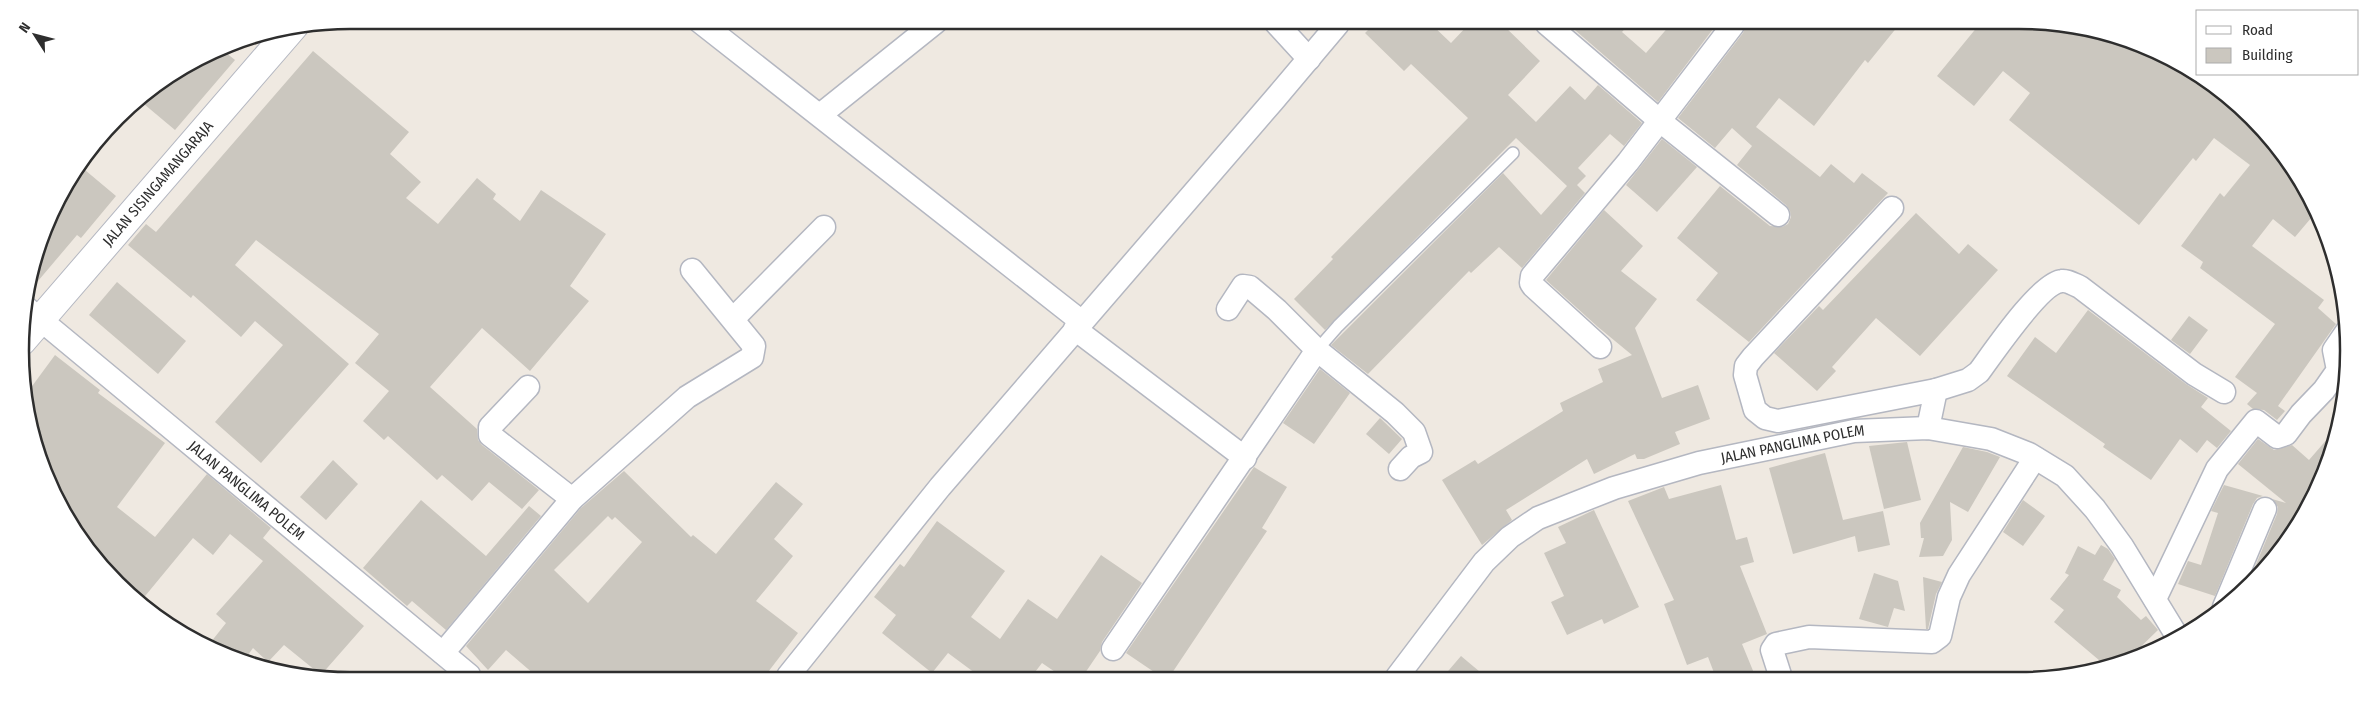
<svg xmlns="http://www.w3.org/2000/svg" width="2369" height="701" viewBox="0 0 2369 701" font-family="'Fira Sans Condensed',sans-serif">
  <style>
    .building { fill: #cbc7bf; fill-rule: evenodd }
    .lines { fill: none; stroke-linecap: round; stroke-linejoin: round }
    .service-casing { stroke: #b4b7c1; stroke-width: 14 }
    .minor-casing { stroke: #b4b7c1; stroke-width: 25 }
    .tertiary-casing { stroke: #b4b7c1; stroke-width: 30 }
    .service { stroke: #fff; stroke-width: 11 }
    .minor { stroke: #fff; stroke-width: 22 }
    .tertiary { stroke: #fff; stroke-width: 28 }
    .labels { text-anchor: middle; dominant-baseline: central; stroke-width: 4; stroke-linejoin: round; paint-order: stroke }
    .street-label { font-size: 15px; fill: #2e2e2e; stroke: #fff }
    .rim { fill: none; stroke: #2e2e2e; stroke-width: 2.5 }
  </style>
  <rect width="100%" height="100%" fill="#efe9e1"/>
  <g class="building">
    <polygon points="1374,24 1431,24 1451,43 1469,24 1502,24 1540,61 1508,95 1536,122 1570,86 1585,100 1598,85 1642,123 1624,146 1610,134 1578,168 1586,176 1577,185 1585,193 1522,268 1499,247 1471,273 1469,271 1368,374 1331,345 1503,173 1541,215 1567,186 1516,138 1325,330 1294,299 1333,259 1331,257 1468,118 1411,64 1404,71 1365,33"/>
    <polygon points="1568,24 1628,25 1622,32 1646,53 1670,25 1716,25 1658,102"/>
    <polygon points="1746,25 1898,26 1868,63 1865,60 1814,126 1779,98 1756,127 1820,177 1831,164 1854,183 1862,173 1888,193 1749,342 1696,300 1718,273 1677,238 1720,186 1770,226 1782,227 1788,224 1791,217 1790,211 1786,205 1737,165 1752,146 1732,128 1715,148 1678,118 1743,33"/>
    <polygon points="1978,26 2083,26 2145,45 2202,76 2230,99 2252,117 2293,167 2317,211 2295,237 2273,219 2252,246 2324,300 2318,308 2336,324 2278,406 2285,411 2277,420 2264,410 2253,409 2247,404 2257,393 2235,377 2275,324 2200,268 2203,262 2181,246 2220,193 2224,197 2250,165 2214,138 2196,161 2193,158 2139,225 2009,120 2030,93 2003,71 1974,106 1937,76"/>
    <polygon points="220,48 235,60 175,130 138,99"/>
    <polygon points="313,51 409,132 390,154 421,182 406,198 438,224 477,178 496,194 493,199 520,221 541,190 606,234 570,286 589,301 530,371 482,328 430,387 477,429 478,440 482,445 539,490 522,509 489,482 472,501 442,475 437,480 388,436 384,440 363,421 389,391 355,363 379,334 256,240 235,265 349,364 261,463 215,422 283,345 255,321 241,337 193,295 191,298 128,245 146,224 156,232"/>
    <polygon points="1662,139 1697,167 1657,212 1626,185"/>
    <polygon points="79,165 116,196 81,238 77,235 27,294 31,265 54,204"/>
    <polygon points="1604,210 1643,246 1621,271 1657,299 1635,328 1662,398 1698,385 1710,419 1675,432 1680,444 1644,459 1637,459 1635,454 1594,474 1587,459 1506,510 1512,520 1482,545 1442,480 1475,460 1478,464 1563,411 1560,403 1603,382 1598,369 1632,355 1598,327 1546,280"/>
    <polygon points="1916,213 1959,254 1968,244 1998,270 1920,356 1876,318 1832,367 1836,371 1817,391 1774,353 1819,306 1823,310"/>
    <polygon points="117,282 186,341 158,374 89,315"/>
    <polygon points="2088,310 2186,384 2208,398 2201,407 2231,431 2217,448 2207,440 2197,453 2180,439 2151,480 2103,447 2105,444 2007,376 2035,337 2056,353"/>
    <polygon points="2189,316 2208,330 2190,354 2171,340"/>
    <polygon points="55,355 100,390 98,393 165,443 117,507 155,537 207,474 271,528 263,538 364,626 321,675 284,645 268,662 253,648 243,662 224,656 207,647 226,623 216,614 263,561 230,534 213,555 193,538 141,601 88,551 54,496 31,436 27,393"/>
    <polygon points="1320,369 1350,393 1314,444 1283,423"/>
    <polygon points="1380,418 1402,439 1389,454 1366,434"/>
    <polygon points="2335,430 2337,431 2305,516 2247,586 2277,514 2278,507 2272,499 2286,503 2238,464 2258,439 2274,450 2292,445 2309,460"/>
    <polygon points="1907,442 1921,500 1884,509 1869,446"/>
    <polygon points="1963,447 1987,452 2000,457 1968,512 1950,502 1952,540 1943,556 1919,557 1924,538 1921,538 1920,523"/>
    <polygon points="1825,453 1843,520 1883,511 1890,545 1858,552 1855,536 1793,554 1769,468"/>
    <polygon points="333,460 358,484 326,520 300,497"/>
    <polygon points="1254,467 1287,487 1262,528 1267,531 1170,676 1160,676 1126,653"/>
    <path d="M624 471 691 537 693 535 716 554 776 482 803 504 774 539 793 556 756 601 798 633 765 676 535 675 506 650 488 670 466 646 581 508ZM608 516 612 520 615 517 642 542 588 603 554 570Z"/>
    <polygon points="1721,485 1736,540 1747,537 1754,562 1740,566 1767,634 1742,644 1756,678 1716,678 1708,657 1687,665 1664,604 1674,600 1628,501 1664,487 1669,499"/>
    <polygon points="2224,485 2263,496 2257,498 2253,504 2215,596 2178,584 2188,561 2201,565 2218,513 2211,511"/>
    <polygon points="421,500 486,556 529,506 541,516 446,630 412,601 407,606 363,568"/>
    <polygon points="2023,500 2045,516 2023,546 2003,532"/>
    <polygon points="1594,510 1639,607 1604,624 1602,619 1567,635 1551,602 1564,596 1544,553 1566,543 1558,527"/>
    <polygon points="937,521 1005,571 971,617 1000,639 1028,599 1057,619 1101,555 1142,583 1102,642 1100,651 1083,676 1061,676 1042,663 1032,676 979,676 948,653 932,673 882,633 896,615 874,597 900,564 904,567"/>
    <polygon points="2101,545 2108,549 2115,559 2103,580 2121,590 2117,597 2141,620 2146,616 2158,630 2126,661 2106,666 2054,622 2064,610 2050,599 2069,575 2065,573 2078,546 2095,555"/>
    <polygon points="1874,573 1898,581 1905,611 1894,608 1888,627 1859,619"/>
    <polygon points="1923,577 1942,582 1936,594 1928,629 1926,629"/>
    <polygon points="1461,656 1486,677 1443,677"/>
  </g>
  <g class="lines">
    <g class="service-casing">
      <polyline id="service" points="1317,350 1338,326 1513,153"/>
    </g>
    <g class="minor-casing">
      <g id="minor">
        <polyline points="699,21 1082,322"/>
        <polyline points="1276,23 1309,59"/>
        <polyline points="1547,24 1660,121 1778,215"/>
        <polyline points="820,115 936,22"/>
        <polyline points="1892,208 1753,357 1746,366 1745,375 1755,410 1765,418 1778,421 1936,390 1928,428"/>
        <path id="s1" d="M24 306 469 675"/>
        <polyline points="1228,309 1243,286 1250,287 1277,310 1317,350 1395,413 1414,432 1421,452 1411,457 1400,469"/>
        <polyline points="733,319 824,227"/>
        <polyline points="1075,329 1245,458"/>
        <polyline points="1600,347 1533,286 1531,283 1532,276 1628,162 1733,25"/>
        <polyline points="528,387 490,427 490,435 572,499"/>
        <path d="M1936 390 1968 380 1979 372C1993 353 2041 282 2062 281 2067 280 2075 285 2080 287L2194 374 2224 392"/>
        <polyline points="2155,599 2217,469 2256,421 2277,437 2286,434 2301,414 2324,390 2338,370 2334,350 2347,331"/>
        <polyline points="2224,607 2265,509"/>
        <polyline points="1113,649 1317,350"/>
        <polyline points="443,653 572,499 687,397 752,357 754,346 692,270"/>
        <polyline points="788,676 940,487 1273,101 1338,24"/>
        <path id="s2" d="M1397 677 1484 562 1510 537 1538 518 1614 488 1699 463 1854 431 1928 428 1991 439 2029 454 2065 476 2095 509 2122 546 2177 636"/>
        <polyline points="1781,678 1772,650 1776,644 1809,637 1932,642 1940,636 1949,597 1959,575 2035,458"/>
      </g>
    </g>
    <g class="tertiary-casing">
      <g id="tertiary">
        <path id="s3" d="M22 341 294 26"/>
      </g>
    </g>
    <use href="#service" class="service"/>
    <use href="#minor" class="minor"/>
    <use href="#tertiary" class="tertiary"/>
  </g>
  <g class="labels">
    <g class="street-label">
      <text stroke="none"><textPath href="#s3" startOffset="208">JALAN SISINGAMANGARAJA</textPath></text>
      <text stroke="none"><textPath href="#s2" startOffset="480">JALAN PANGLIMA POLEM</textPath></text>
      <text stroke="none"><textPath href="#s1" startOffset="289">JALAN PANGLIMA POLEM</textPath></text>
    </g>
  </g>
  <path d="M0 0H2369V701H0ZM350 29H2019A321 321 0 0 1 2340 350V351A321 321 0 0 1 2019 672H350A321 321 0 0 1 29 351V350A321 321 0 0 1 350 29Z" fill="#fff" fill-rule="evenodd"/>
  <path class="rim" d="M350 29H2019A321 321 0 0 1 2340 350V351A321 321 0 0 1 2019 672H350A321 321 0 0 1 29 351V350A321 321 0 0 1 350 29Z"/>
  <rect x="2196" y="10" width="162" height="65" fill="#ffffff" stroke="#ababab"/>
  <rect x="2206" y="26" width="25" height="8" fill="#ffffff" stroke="#ababab"/>
  <text x="2242" y="35" font-size="15" fill="#2e2e2e">Road</text>
  <rect x="2206" y="48" width="25" height="15" fill="#cbc7bf" stroke="#ababab"/>
  <text x="2242" y="60" font-size="15" fill="#2e2e2e">Building</text>
  <g transform="translate(35 35) rotate(306)" stroke="#ffffff" stroke-width="4" paint-order="stroke">
  <path d="M0-4L9 19L0 12L-9 19Z" fill="#2e2e2e"/>
  <text y="-8" font-size="14" font-weight="bold" text-anchor="middle" fill="#2e2e2e">N</text>
  </g>
</svg>
